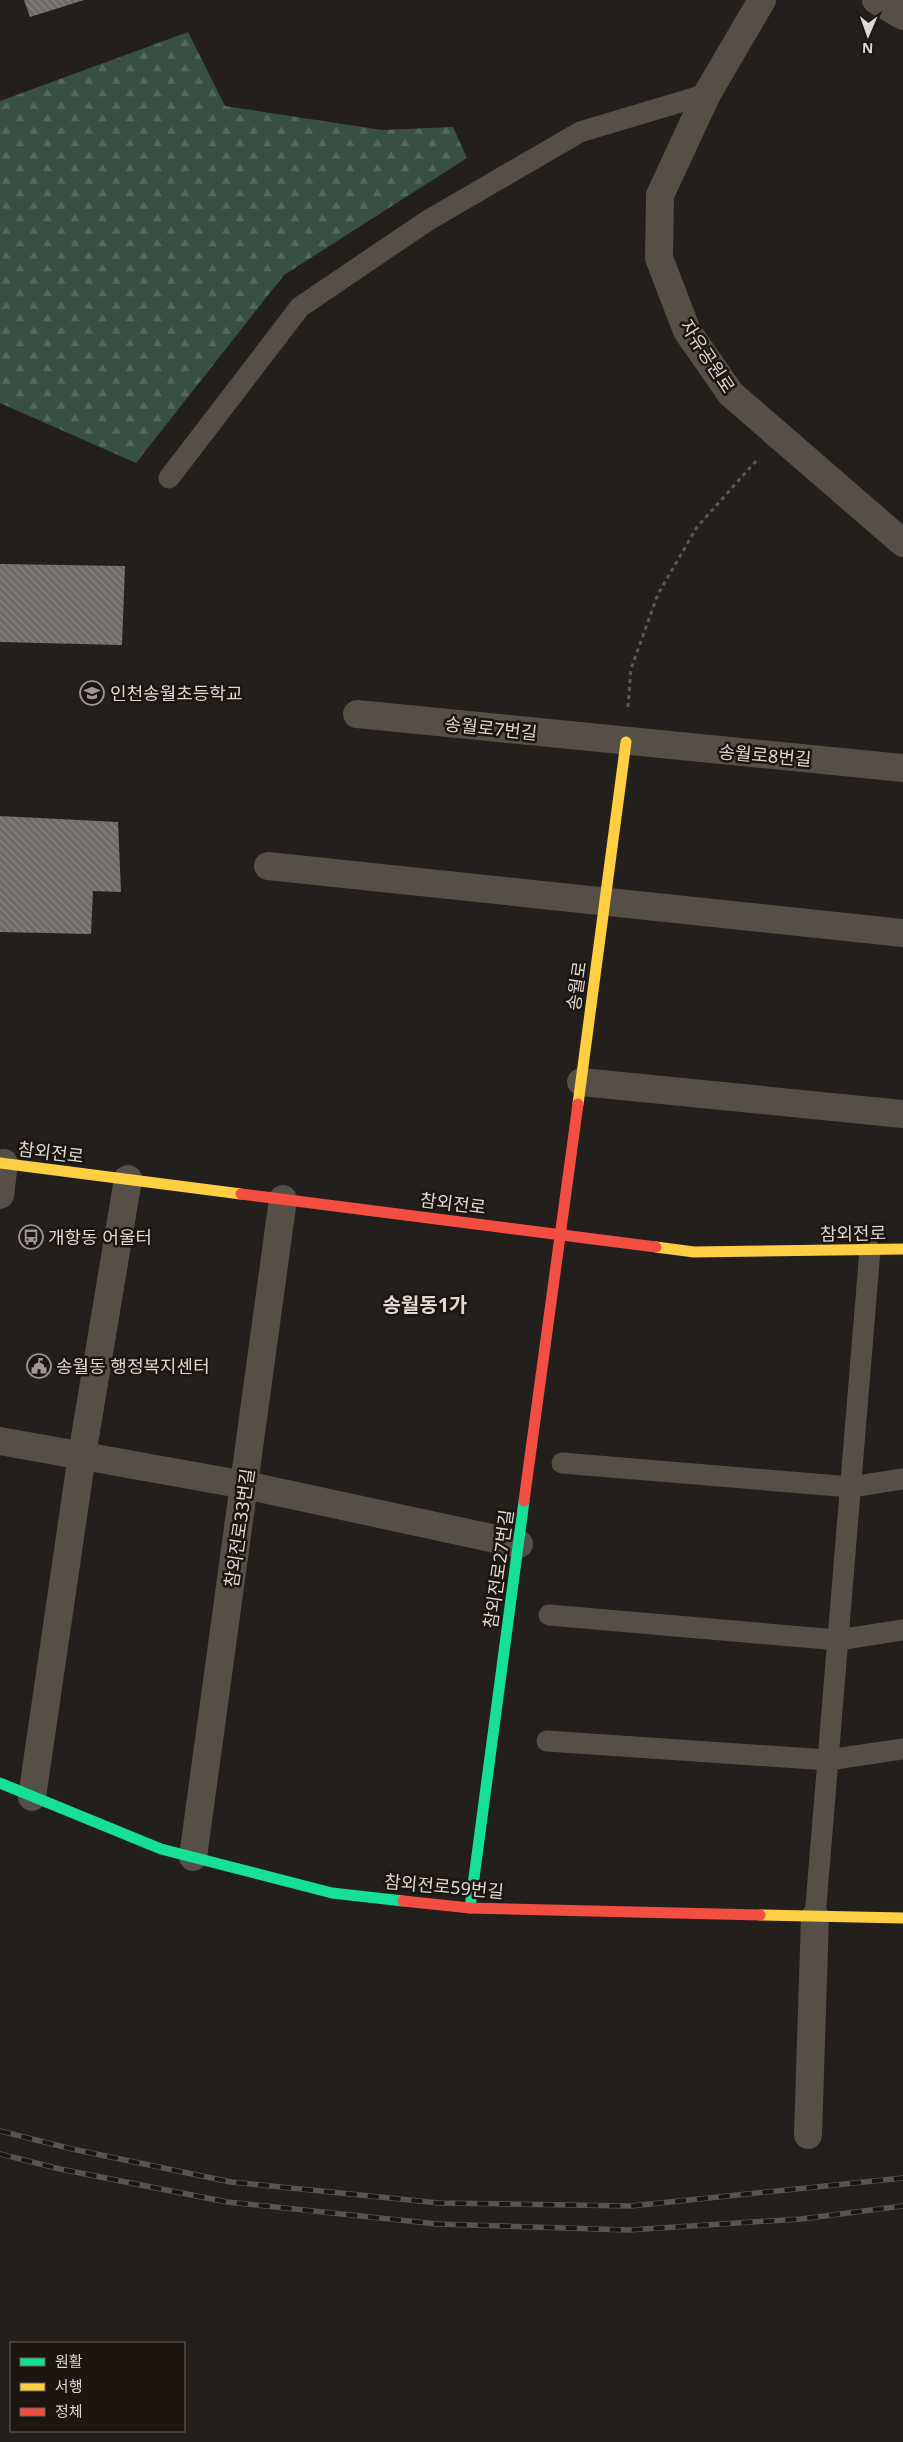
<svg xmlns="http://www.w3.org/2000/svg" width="903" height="2442" viewBox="0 0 903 2442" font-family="'Noto Sans','Noto Sans KR',sans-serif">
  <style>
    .forest { fill: url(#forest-firs) }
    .building { fill: url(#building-back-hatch) }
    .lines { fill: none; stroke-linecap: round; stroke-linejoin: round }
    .path { stroke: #5e5852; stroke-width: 3; stroke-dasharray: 4 4; stroke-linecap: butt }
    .lane { stroke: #554f47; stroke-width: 21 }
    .street { stroke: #554f47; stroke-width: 28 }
    .fast { stroke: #16e098; stroke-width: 11 }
    .slow { stroke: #ffcf43; stroke-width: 11 }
    .jam { stroke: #f24e42; stroke-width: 11 }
    .rail-casing { stroke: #59544e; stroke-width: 5.5 }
    .rail { stroke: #1d150f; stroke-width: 4; stroke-dasharray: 11; stroke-linecap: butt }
    .labels { text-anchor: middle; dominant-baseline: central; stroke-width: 5; stroke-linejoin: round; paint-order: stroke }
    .street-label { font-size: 18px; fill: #ded8d4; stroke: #1d150f }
    .poi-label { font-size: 18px; fill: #ded8d4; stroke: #1d150f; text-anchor: start }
    .quarter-label { font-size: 20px; font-weight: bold; fill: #e5dad1; stroke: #1d150f }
  </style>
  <defs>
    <pattern id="forest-firs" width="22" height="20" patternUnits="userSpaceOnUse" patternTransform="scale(1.25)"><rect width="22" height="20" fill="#385042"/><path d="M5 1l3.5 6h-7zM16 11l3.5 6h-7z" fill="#54685c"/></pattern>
    <pattern id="building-back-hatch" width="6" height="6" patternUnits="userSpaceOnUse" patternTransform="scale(1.25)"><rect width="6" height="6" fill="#6e6a68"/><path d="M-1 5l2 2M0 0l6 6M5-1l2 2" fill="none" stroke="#898584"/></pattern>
  </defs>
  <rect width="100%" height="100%" fill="#221f1c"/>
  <polygon class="forest" points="188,32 225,106 382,130 453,127 467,158 284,275 136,463 0,403 0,101"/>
  <g class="building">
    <polygon points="24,0 84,0 30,17"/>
    <polygon points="0,564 125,566 122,645 0,642"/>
    <polygon points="0,816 118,822 121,892 93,891 91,934 0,932"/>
  </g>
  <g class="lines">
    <polyline class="path" points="628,707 631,669 658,594 697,527 756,461"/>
    <g class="lane">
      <polyline points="169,478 300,307 427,221 580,132 707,94"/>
      <polyline points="562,1463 851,1487 903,1479"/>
      <polyline points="549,1615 838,1640 903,1630"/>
      <polyline points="547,1741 828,1760 903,1749"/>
      <polyline points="815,1917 870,1250"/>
    </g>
    <g class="street">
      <polyline points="762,0 707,94 660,195 659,258 687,331 731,394 903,543"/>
      <polyline points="876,0 903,16"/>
      <polyline points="357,714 903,768"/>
      <polyline points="268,866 903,933"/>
      <polyline points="581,1082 903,1114"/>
      <polyline points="0,1195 4,1163"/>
      <polyline points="0,1441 245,1485 519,1544"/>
      <polyline points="32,1797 82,1455 128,1179"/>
      <polyline points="193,1857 283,1199"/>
      <polyline points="808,2135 815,1917"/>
    </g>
    <g class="fast">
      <polyline points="0,1783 161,1849 332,1893 403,1901"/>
      <polyline points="470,1908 524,1501"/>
    </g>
    <g class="slow">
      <polyline points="578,1104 626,742"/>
      <polyline points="0,1163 241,1194"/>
      <polyline points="656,1247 694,1252 903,1249"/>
      <polyline points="760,1915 903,1918"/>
    </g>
    <g class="jam">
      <polyline points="241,1194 656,1247"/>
      <polyline points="524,1501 578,1104"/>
      <polyline points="403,1901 470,1908 760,1915"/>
    </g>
    <g class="rail-casing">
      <g id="rail">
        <polyline points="0,2131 72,2149 231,2182 439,2203 631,2206 903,2178"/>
        <polyline points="0,2154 60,2169 227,2202 437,2224 629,2230 801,2219 903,2206"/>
      </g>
    </g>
    <use href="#rail" class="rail"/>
  </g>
  <defs>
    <g id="school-ring" transform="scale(1.25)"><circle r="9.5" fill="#1d150f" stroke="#9c9794" stroke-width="1.5"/><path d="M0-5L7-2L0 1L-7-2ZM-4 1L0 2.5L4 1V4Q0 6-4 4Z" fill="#9c9794"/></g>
    <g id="bus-ring" transform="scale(1.25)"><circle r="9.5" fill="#1d150f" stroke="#9c9794" stroke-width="1.5"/><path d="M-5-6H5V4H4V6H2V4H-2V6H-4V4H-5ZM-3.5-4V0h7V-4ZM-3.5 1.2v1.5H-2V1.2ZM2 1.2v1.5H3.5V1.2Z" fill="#9c9794"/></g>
    <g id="civic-ring" transform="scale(1.25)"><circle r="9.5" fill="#1d150f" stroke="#9c9794" stroke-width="1.5"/><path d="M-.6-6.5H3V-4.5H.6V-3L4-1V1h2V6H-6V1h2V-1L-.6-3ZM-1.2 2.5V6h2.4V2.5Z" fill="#9c9794"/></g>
  </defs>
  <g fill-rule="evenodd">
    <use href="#school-ring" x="92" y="693"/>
    <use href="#bus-ring" x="31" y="1237"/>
    <use href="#civic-ring" x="39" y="1366"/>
  </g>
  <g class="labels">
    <g class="street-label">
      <text transform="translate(708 356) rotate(57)">자유공원로</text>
      <text transform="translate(491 728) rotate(6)">송월로7번길</text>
      <text transform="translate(765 755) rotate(5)">송월로8번길</text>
      <text transform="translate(576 986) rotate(-82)">송월로</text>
      <text transform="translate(51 1152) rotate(7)">참외전로</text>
      <text transform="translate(453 1203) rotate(7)">참외전로</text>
      <text transform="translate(853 1233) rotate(-1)">참외전로</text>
      <text transform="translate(239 1528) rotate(-82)">참외전로33번길</text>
      <text transform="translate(498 1569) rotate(-82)">참외전로27번길</text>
      <text transform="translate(444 1886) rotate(5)">참외전로59번길</text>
    </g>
    <g class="poi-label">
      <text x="110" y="693">인천송월초등학교</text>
      <text x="48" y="1237">개항동 어울터</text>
      <text x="56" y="1366">송월동 행정복지센터</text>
    </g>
    <g class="quarter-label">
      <text x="425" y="1304">송월동1가</text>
    </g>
  </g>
  <rect x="10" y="2342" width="175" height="90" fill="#1d150f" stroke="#6a635e"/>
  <rect x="20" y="2358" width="25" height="8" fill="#16e098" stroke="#6a635e"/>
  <text x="55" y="2367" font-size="15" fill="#ded8d4">원활</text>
  <rect x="20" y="2383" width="25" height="8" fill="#ffcf43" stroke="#6a635e"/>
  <text x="55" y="2392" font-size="15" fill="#ded8d4">서행</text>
  <rect x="20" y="2408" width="25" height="8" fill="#f24e42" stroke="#6a635e"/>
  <text x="55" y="2417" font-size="15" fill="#ded8d4">정체</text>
  <g transform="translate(868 35) rotate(182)" stroke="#1d150f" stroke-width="4" paint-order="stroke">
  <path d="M0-4L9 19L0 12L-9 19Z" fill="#ded8d4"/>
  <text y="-8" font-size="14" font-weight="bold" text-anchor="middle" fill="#ded8d4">N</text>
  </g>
</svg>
